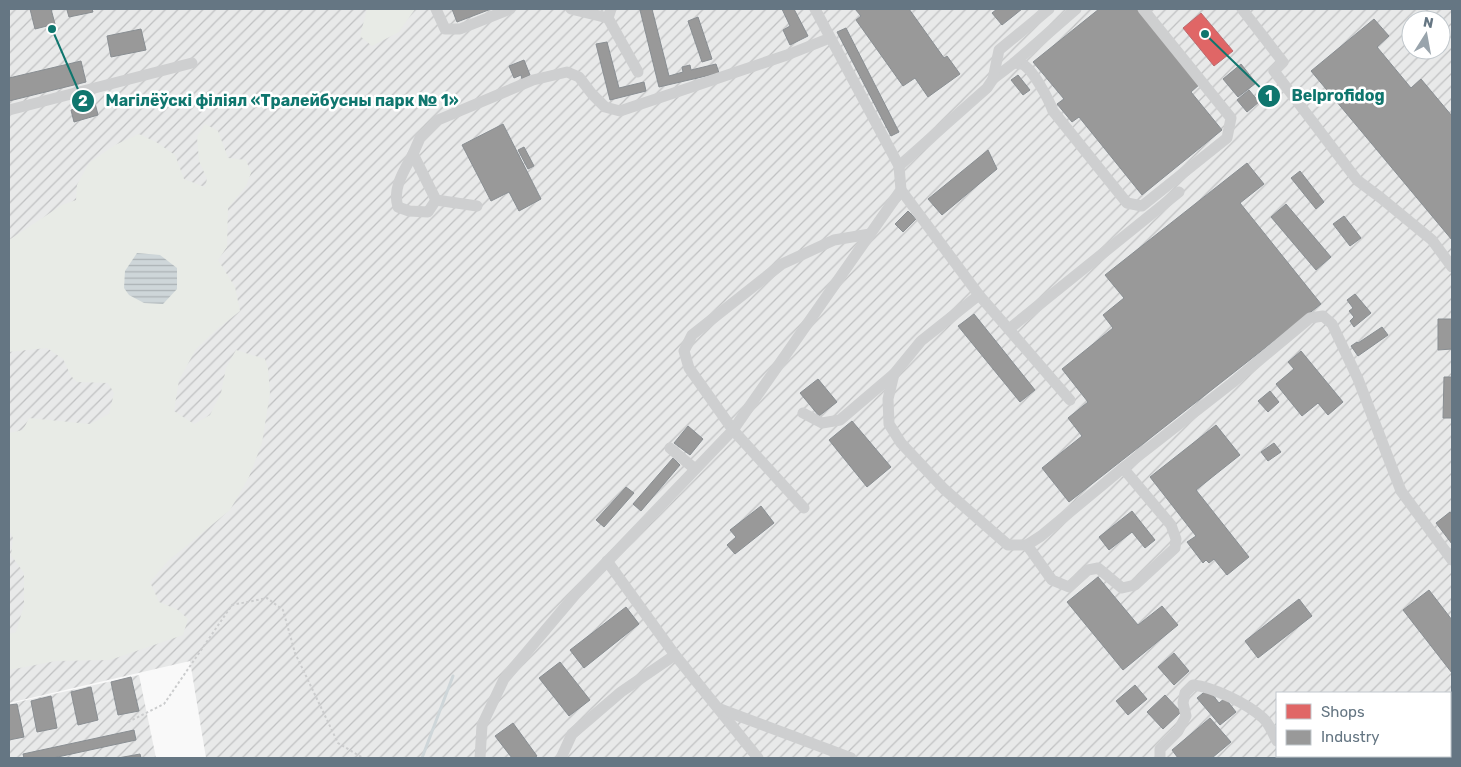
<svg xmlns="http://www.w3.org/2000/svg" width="1461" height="767" viewBox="0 0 1461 767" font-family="Rubik,sans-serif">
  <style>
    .industrial { fill: url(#industrial-furrows); fill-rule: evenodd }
    .grass { fill: #e8ebe6 }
    .water { fill: url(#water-rules) }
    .shops { fill: #e06666; stroke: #bb6b6f }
    .industry { fill: #999; stroke: #898e92 }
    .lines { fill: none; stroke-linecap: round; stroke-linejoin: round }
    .stream { stroke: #ced6d9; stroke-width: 3 }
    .path { stroke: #cbcccd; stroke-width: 2; stroke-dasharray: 2.5 2.5; stroke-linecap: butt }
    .minor { stroke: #cecfd0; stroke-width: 11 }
    .leader { fill: none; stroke: #0f766e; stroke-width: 2 }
    .callout-dot { fill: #0f766e; stroke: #fff; stroke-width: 2 }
    .mark-label { font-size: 15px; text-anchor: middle; font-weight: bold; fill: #fff }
    .callout-label { font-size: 16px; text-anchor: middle; font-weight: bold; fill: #0f766e; stroke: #fff; stroke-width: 5; stroke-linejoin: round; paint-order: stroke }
  </style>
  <defs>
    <pattern id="industrial-furrows" width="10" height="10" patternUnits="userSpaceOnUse" patternTransform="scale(1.25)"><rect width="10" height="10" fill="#e8e9e9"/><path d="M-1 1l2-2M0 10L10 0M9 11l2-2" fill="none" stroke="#c0c1c2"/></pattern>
    <pattern id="water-rules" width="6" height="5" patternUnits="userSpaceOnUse" patternTransform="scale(1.25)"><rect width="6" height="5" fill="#ced6d9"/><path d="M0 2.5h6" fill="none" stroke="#abb2b5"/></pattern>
  </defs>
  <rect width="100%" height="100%" fill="#f9f9f9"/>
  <g class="industrial">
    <path d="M9 9H1452V758H206L190 661 9 703ZM1411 20H1441V50H1411ZM1277 693H1450V756H1277Z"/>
    <polygon points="139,675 156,758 9,758 9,704"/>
  </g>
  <g class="grass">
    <polygon points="367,9 415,9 399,32 372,46 360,36"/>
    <polygon points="205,124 218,131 228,158 246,160 251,173 246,186 228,208 227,247 218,260 235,287 240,311 216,330 196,349 179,380 174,411 194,424 210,415 221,393 226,368 236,350 265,359 268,369 270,393 262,443 249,477 230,510 168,561 150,582 159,602 178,610 188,619 183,635 110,660 56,661 9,670 9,634 16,632 24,605 24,573 11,555 13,538 9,530 9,433 23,430 29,418 90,424 109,414 114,393 108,383 77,382 71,376 63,359 47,348 9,352 9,240 62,205 76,200 77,185 89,163 115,145 139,134 156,142 175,155 184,179 205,187 207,179 199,161 197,137"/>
  </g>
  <polygon class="water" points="137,253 160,255 177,268 177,289 163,304 144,303 129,295 124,288 125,271"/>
  <polygon class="shops" points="1201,13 1233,51 1214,66 1183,28"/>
  <g class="industry">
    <polygon points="30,9 51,9 55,24 35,29"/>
    <polygon points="70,9 92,9 93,12 69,17 67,10"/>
    <polygon points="452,9 491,9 457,22"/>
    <polygon points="646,9 652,9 669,76 683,72 682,67 690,65 691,70 716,64 719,73 659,87 640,10"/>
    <polygon points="782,9 794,9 808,36 790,45 783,30 790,26"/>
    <polygon points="855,9 909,9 944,58 947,56 960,74 928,97 915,78 903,86 856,20 861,16"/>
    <polygon points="997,9 1022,9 1002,25 992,13"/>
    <polygon points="1099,9 1138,9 1200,84 1191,92 1222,130 1142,195 1079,117 1072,122 1057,104 1064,99 1033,62"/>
    <polygon points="698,17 712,59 702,62 688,21"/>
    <polygon points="1374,19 1389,36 1377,47 1411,88 1421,79 1452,116 1452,240 1311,71"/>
    <polygon points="846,28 899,132 891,136 837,32"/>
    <polygon points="141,29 146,50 111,57 107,36"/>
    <polygon points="607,42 619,88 644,82 646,91 610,100 596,44"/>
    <polygon points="524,60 530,75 522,79 521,75 514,78 509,66"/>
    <polygon points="81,61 86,82 9,101 9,78"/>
    <polygon points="1241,64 1256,83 1238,97 1223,79"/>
    <polygon points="1018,75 1030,90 1023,95 1011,80"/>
    <polygon points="1249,90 1259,102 1247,112 1237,100"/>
    <polygon points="95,103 98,115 74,122 71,110"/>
    <polygon points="503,124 541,199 519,211 509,192 491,201 462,145"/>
    <polygon points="524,147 534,166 528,169 518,150"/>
    <polygon points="988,150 997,169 942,215 928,199"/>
    <polygon points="1247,163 1264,184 1240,203 1321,304 1069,502 1042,468 1082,436 1068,418 1088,402 1062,369 1113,328 1103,315 1124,298 1105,275"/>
    <polygon points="1300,171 1324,202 1316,209 1291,178"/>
    <polygon points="1286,204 1331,257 1316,270 1271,217"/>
    <polygon points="908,211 916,219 903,232 895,224"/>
    <polygon points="1344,216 1361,238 1350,246 1333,224"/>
    <polygon points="1355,294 1371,313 1354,327 1350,321 1354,317 1349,311 1353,308 1347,300"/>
    <polygon points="974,314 1035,390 1020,402 958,326"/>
    <polygon points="1438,319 1452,319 1452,349 1438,350"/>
    <polygon points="1382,327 1388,335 1358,356 1351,346 1357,342 1358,343"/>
    <polygon points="1301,351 1343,402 1328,415 1318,403 1302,416 1276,384 1294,369 1288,362"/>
    <polygon points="1444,377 1452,377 1452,418 1443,418"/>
    <polygon points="818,379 837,402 819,416 800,393"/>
    <polygon points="1270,391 1279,402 1268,412 1258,401"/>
    <polygon points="852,421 891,467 867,487 829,440"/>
    <polygon points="1216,425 1240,455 1196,490 1249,557 1227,575 1214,559 1209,563 1206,560 1203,563 1187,542 1196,536 1150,477"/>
    <polygon points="688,426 703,439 690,455 674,443"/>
    <polygon points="1274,443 1281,452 1268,461 1261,452"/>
    <polygon points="673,458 680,465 641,511 633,504"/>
    <polygon points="626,487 634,493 604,527 596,520"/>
    <polygon points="761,506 774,523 735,554 727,545 736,537 730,530"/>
    <polygon points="1132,511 1155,540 1145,548 1132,532 1109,550 1099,537"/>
    <polygon points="1450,512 1452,515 1452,544 1436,523"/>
    <polygon points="1098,577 1138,625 1162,606 1178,625 1123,670 1067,602"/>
    <polygon points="1429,590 1452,620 1452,673 1403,610"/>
    <polygon points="1299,599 1312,616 1258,658 1245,641"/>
    <polygon points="626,607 639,624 584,668 570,650"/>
    <polygon points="1174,653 1189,671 1174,685 1158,667"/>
    <polygon points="560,662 590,700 569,716 539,678"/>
    <polygon points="131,677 139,711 118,715 111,682"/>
    <polygon points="1135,685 1147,699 1128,715 1116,701"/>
    <polygon points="91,687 98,720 78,725 71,692"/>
    <polygon points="1208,689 1219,703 1225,698 1236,712 1220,725 1197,698"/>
    <polygon points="1165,695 1181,712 1163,729 1147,712"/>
    <polygon points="51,696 57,728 37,732 31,701"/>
    <polygon points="17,704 24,737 9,740 9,705"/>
    <polygon points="1210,718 1231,742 1212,758 1178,758 1172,750"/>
    <polygon points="513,723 537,756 534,758 512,758 495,736"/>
    <polygon points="134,730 136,740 53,758 24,758 23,754"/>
    <polygon points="140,754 141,758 118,758"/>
    <polygon points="1299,756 1319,756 1321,758 1302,758"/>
    <polygon points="1353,756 1370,756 1367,758 1354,758"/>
  </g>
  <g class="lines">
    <polyline class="stream" points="422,758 453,676"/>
    <polyline class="path" points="128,722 164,704 232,605 267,598 283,610 295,653 338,743 363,758"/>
    <g class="minor">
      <polyline points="436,9 445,29 460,29 510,9"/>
      <polyline points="571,9 608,18"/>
      <polyline points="611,9 608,18 638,72"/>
      <polyline points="1242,9 1283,62 1274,71 1357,180 1381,198 1432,240 1452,267"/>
      <path d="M1014 63C1015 63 1021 64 1022 64 1033 69 1049 100 1053 111L1127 203 1142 206 1227 138 1231 118 1143 9"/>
      <polyline points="993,79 1014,63 1076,9"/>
      <polyline points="9,110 192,63"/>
      <path d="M413 154C404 171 392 188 398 207L409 211 428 212 436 200"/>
      <polyline points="899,166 987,88 993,79 999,50 1049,9"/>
      <polyline points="901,190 979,295 1070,400"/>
      <polyline points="477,206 436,200 413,154 420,138 438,120 533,80 567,72 579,77 592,94 605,107 620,111 787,55 830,38"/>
      <polyline points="1009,329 1179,192"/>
      <polyline points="894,374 888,399 889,424 901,443 944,489 1008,545 1027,545 1041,536 1123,468 1232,383 1310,318 1323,316 1332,324 1358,379 1401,491 1452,560"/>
      <polyline points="803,413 822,423 840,420 894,374 921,341 979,295"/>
      <polyline points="670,448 695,469"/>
      <polyline points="804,508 733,430 689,368 684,351 692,335 782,264 834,240 870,234"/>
      <polyline points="1027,545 1052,580 1069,587 1088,570 1098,568 1122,588 1135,585 1175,548 1176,539 1171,525 1123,468"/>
      <polyline points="607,561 675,655 758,758"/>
      <polyline points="720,709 851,758"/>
      <polyline points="1286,756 1288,758"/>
      <polyline points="480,758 482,725 504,679 575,595 733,430 901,190 899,166 815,9"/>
      <polyline points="561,758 572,734 621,692 675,655"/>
      <path d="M1160 758V749L1178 731 1186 716 1183 703 1185 693 1193 685C1213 687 1248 704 1263 718 1269 723 1273 734 1277 741"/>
    </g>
  </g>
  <path class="leader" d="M1205 34L1269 96M52 29L83 101"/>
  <g class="callout-dot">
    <circle cx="1205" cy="34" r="5"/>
    <circle cx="52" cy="29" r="5"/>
    <circle cx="1269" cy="96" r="12"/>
    <circle cx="83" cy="101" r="12"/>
  </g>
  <g class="mark-label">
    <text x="1269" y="101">1</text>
    <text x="83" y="106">2</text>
  </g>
  <g class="callout-label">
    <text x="1338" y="101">Belprofidog</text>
    <text x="282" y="106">Магілёўскі філіял «Тралейбусны парк № 1»</text>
  </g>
  <rect width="1461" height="767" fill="none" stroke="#657683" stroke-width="20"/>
  <rect x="1276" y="692" width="175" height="65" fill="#ffffff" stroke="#c1c8cd"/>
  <rect x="1286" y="704" width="25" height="15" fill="#e06666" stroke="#c1c8cd"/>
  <text x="1321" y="717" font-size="15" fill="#657683">Shops</text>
  <rect x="1286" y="730" width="25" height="15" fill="#999999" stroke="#c1c8cd"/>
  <text x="1321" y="742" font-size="15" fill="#657683">Industry</text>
  <g transform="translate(1426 35) rotate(11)"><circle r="24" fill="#ffffff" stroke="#c1c8cd"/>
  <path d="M0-4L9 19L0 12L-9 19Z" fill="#99a4ac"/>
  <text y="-8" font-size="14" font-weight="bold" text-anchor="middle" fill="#657683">N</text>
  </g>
</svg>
